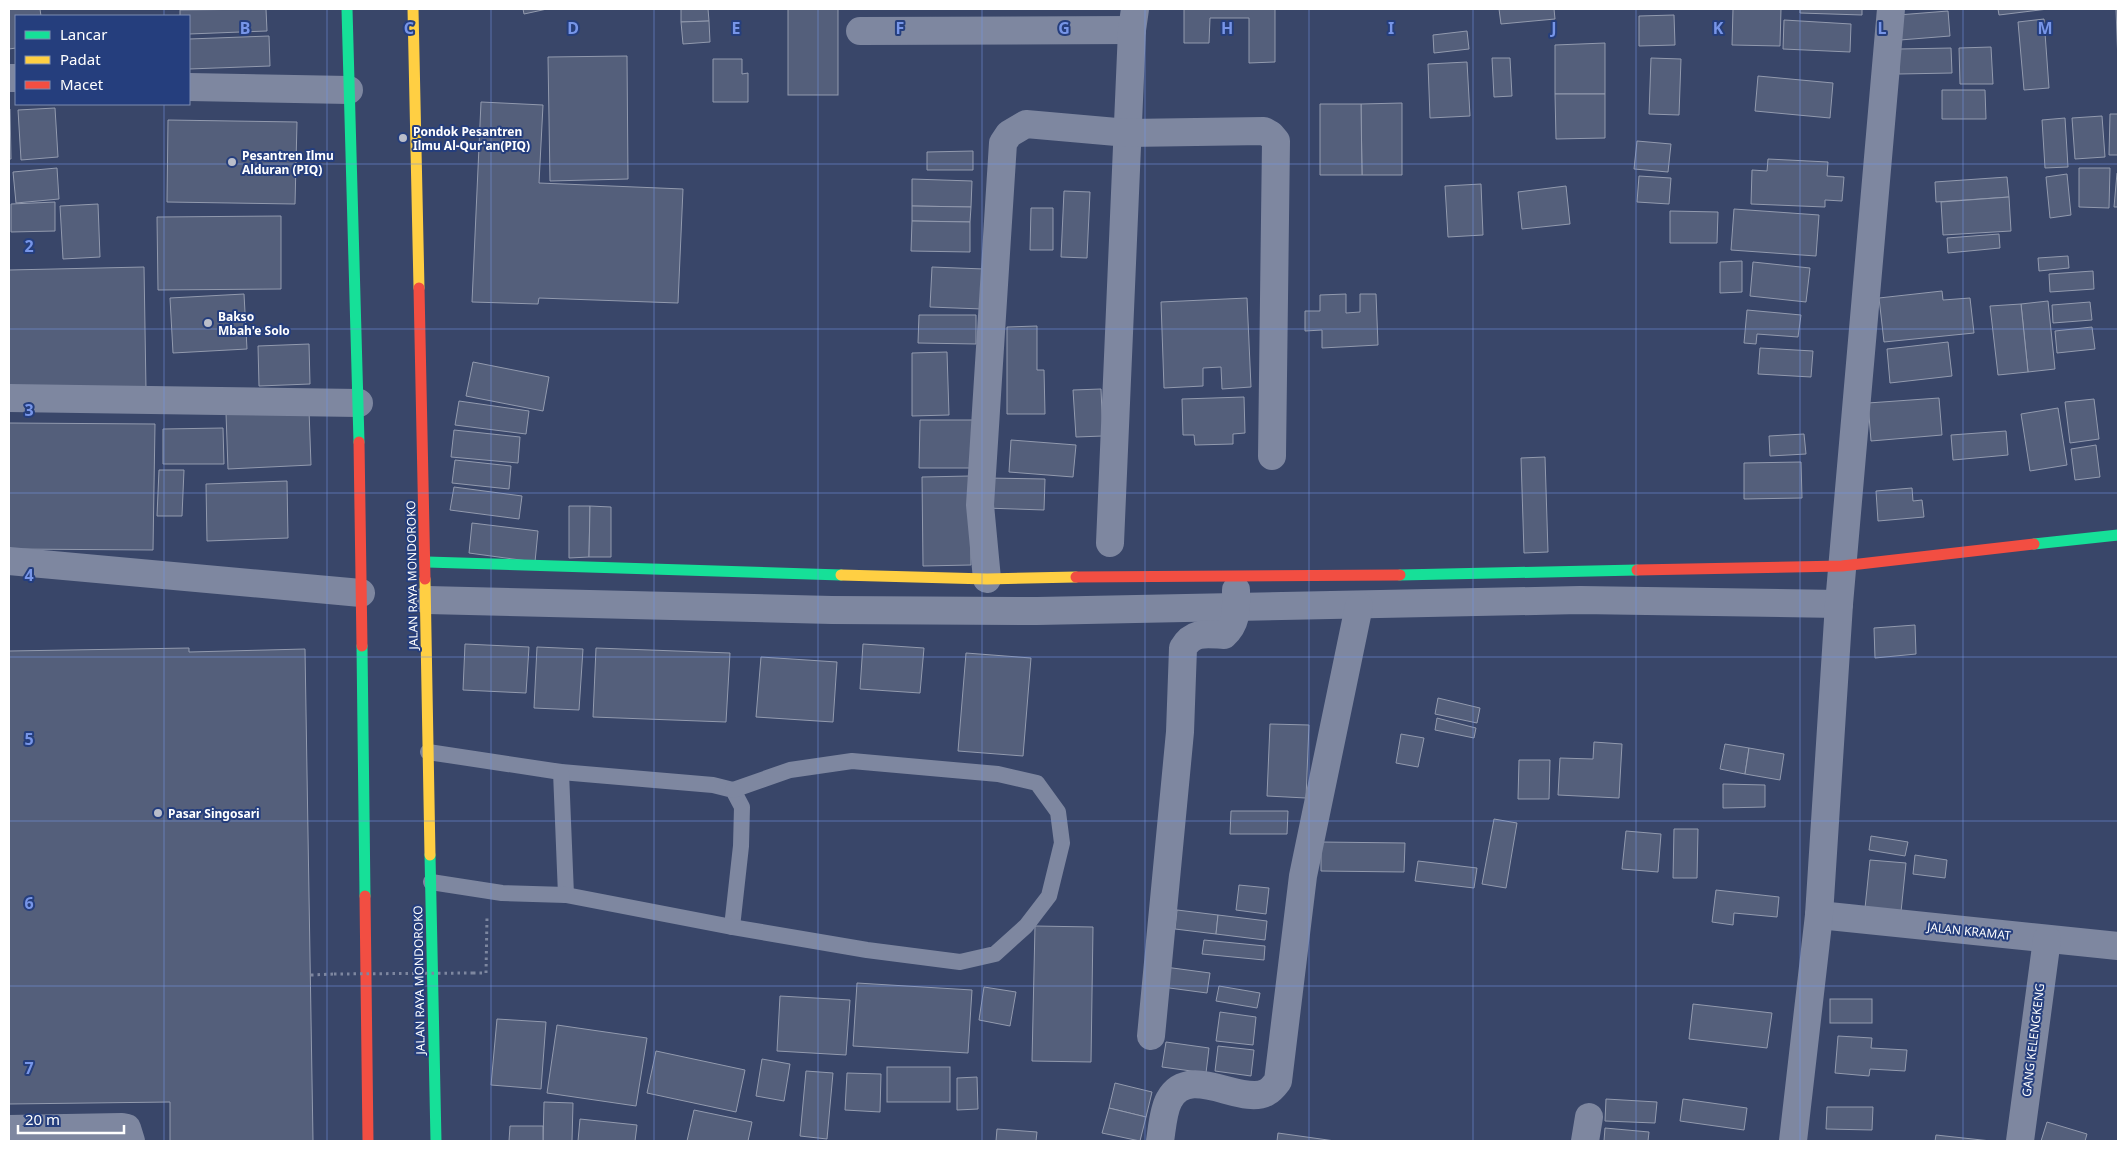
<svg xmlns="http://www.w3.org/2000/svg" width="2127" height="1150" viewBox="0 0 2127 1150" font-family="'Noto Sans',sans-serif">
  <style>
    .building { fill: #545f7b; stroke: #929aae }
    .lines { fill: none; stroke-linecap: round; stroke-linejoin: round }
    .path { stroke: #7e87a0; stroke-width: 3; stroke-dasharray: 2.5 4; stroke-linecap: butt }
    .lane { stroke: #7e87a0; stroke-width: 16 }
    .street { stroke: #7e87a0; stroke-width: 28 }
    .fast { stroke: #16e098; stroke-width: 11 }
    .slow { stroke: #ffcf43; stroke-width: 11 }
    .jam { stroke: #f24e42; stroke-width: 11 }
    .path-bridge { stroke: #7e87a0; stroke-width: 3; stroke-dasharray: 2.5 4; stroke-linecap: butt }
    .grid { fill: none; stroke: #7795e8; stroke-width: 1; stroke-opacity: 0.55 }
    .poi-dot { fill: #babeca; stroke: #253e7d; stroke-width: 2 }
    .labels { text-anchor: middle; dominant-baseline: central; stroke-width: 4; stroke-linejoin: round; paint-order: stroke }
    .poi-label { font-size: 12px; font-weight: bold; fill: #fff; stroke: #253e7d; text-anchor: start }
    .street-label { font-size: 12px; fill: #fff; stroke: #253e7d }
    .grid-label { font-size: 16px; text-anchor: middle; font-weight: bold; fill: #7795e8; stroke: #253e7d; stroke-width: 4; stroke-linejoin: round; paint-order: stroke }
  </style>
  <rect width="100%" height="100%" fill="#394669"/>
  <g class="building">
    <polygon points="9,9 40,9 41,16 16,16 16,48 9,49"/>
    <polygon points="266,9 267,31 189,34 189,16 180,16 180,10"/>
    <polygon points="523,9 547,9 524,14"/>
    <polygon points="681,9 708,9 709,21 681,22"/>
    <rect x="788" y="9" width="50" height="86"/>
    <polygon points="1184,9 1275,9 1275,62 1249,63 1249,18 1210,18 1209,43 1184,43"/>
    <polygon points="1499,9 1554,9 1555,19 1501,24"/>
    <polygon points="1733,9 1781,9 1780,46 1732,45"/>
    <polygon points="1800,9 1862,9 1862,15 1800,13"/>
    <polygon points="1998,9 2048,9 1999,15"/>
    <polygon points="2116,9 2118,9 2118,63"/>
    <polygon points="1948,11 1950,36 1900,40 1898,15"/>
    <polygon points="1674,15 1675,45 1639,46 1639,16"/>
    <polygon points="2044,19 2049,88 2024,90 2018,22"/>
    <polygon points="1784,20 1851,24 1850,52 1783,49"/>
    <polygon points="709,21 710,42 683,44 681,22"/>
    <polygon points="1467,31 1469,49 1434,53 1433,35"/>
    <polygon points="269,36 270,66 189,69 189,39"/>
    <polygon points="1605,43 1605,94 1555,94 1555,45"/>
    <polygon points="1991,47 1993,84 1960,84 1959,48"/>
    <polygon points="1951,48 1952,73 1899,74 1899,49"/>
    <polygon points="627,56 628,179 550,181 548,57"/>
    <polygon points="1492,58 1510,58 1512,96 1494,97"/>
    <polygon points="1651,58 1681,59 1679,115 1649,114"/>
    <polygon points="713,59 742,59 742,74 748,73 748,102 713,102"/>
    <polygon points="1467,62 1470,116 1430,118 1428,64"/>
    <polygon points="1758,76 1833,83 1830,118 1755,111"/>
    <polygon points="1942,90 1985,90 1986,119 1942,119"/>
    <polygon points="1555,94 1605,94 1605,138 1556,139"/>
    <polygon points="481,102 543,105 539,183 683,189 678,303 539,298 538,304 472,302"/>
    <polygon points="1402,103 1402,175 1362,175 1361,104"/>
    <polygon points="1320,104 1361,104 1362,175 1320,175"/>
    <polygon points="55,108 58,157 21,160 18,110"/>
    <polygon points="10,109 11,159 9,159 9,109"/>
    <polygon points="2110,114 2118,114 2118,155 2109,155"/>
    <polygon points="2102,116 2105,157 2075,159 2072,118"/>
    <polygon points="2065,118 2068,167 2045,168 2042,120"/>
    <polygon points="168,120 297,122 295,204 167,202"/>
    <polygon points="1637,141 1671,144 1668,172 1634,169"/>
    <polygon points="973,151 973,170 927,170 927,152"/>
    <polygon points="1768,159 1828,162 1827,176 1844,177 1842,201 1825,200 1825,207 1751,204 1752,170 1767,171"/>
    <polygon points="57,168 59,199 16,203 13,172"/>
    <polygon points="2079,168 2110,168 2109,208 2079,207"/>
    <polygon points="2117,173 2118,173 2118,207 2114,207"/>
    <polygon points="2067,174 2071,215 2050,218 2046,177"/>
    <polygon points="1639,176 1671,178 1669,204 1637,202"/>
    <polygon points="2007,177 2009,197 1936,202 1935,182"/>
    <polygon points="912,179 972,181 971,207 912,206"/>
    <polygon points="1481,184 1483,235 1448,237 1445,186"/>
    <polygon points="1566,186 1570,224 1522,229 1518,192"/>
    <polygon points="1064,191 1090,192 1087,258 1061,257"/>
    <polygon points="2009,197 2011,231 1943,235 1941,202"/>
    <polygon points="55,202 55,231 11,232 11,204"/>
    <polygon points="98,204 100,257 63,259 60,206"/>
    <polygon points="912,206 971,207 970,222 912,221"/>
    <polygon points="1031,208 1053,208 1053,250 1030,250"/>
    <polygon points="1734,209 1819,215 1816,256 1731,250"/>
    <polygon points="1670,211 1718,212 1717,243 1670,243"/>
    <polygon points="281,216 281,289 158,290 157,217"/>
    <polygon points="912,221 970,222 970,252 911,251"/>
    <polygon points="1999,234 2000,248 1948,253 1947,238"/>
    <polygon points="2068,256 2069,268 2039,271 2038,258"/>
    <polygon points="1742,261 1742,292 1720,293 1720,262"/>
    <polygon points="1753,262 1810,268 1806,302 1750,296"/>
    <polygon points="144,267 146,390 9,394 9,270"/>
    <polygon points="932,267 984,269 982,309 930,307"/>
    <polygon points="2093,271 2094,289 2050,292 2049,274"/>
    <polygon points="1942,291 1943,300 1970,298 1974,333 1884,342 1879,298"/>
    <polygon points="244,294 247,349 173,353 170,298"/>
    <polygon points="1346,294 1346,313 1360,312 1360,294 1376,294 1378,345 1322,348 1322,330 1305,331 1305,311 1320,311 1320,295"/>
    <polygon points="1247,298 1251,387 1222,389 1221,367 1203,368 1203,386 1164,388 1161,302"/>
    <polygon points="2048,301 2055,369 2028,372 2021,304"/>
    <polygon points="2090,302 2092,320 2053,323 2052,305"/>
    <polygon points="2021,304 2028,372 1998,375 1990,306"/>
    <polygon points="1747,310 1801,315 1798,337 1757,334 1756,344 1744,343"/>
    <polygon points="919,315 976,315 976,344 918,343"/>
    <polygon points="1037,326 1037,370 1044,370 1045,414 1007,414 1007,327"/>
    <polygon points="2092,327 2095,349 2057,353 2055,331"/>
    <polygon points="1948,342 1952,376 1890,383 1887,349"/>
    <polygon points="309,344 310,384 259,386 258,346"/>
    <polygon points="1760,348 1813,351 1811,377 1758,374"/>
    <polygon points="947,352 949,415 912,416 912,353"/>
    <polygon points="473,362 549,377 543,411 466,396"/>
    <polygon points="1101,389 1103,436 1076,437 1073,390"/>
    <polygon points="1244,397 1245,433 1233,434 1233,444 1195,445 1194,435 1183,435 1182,399"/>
    <polygon points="1939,398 1942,435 1871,441 1868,403"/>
    <polygon points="2094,399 2099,439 2070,443 2065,402"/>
    <polygon points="459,401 529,411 526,434 455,425"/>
    <polygon points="2058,408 2067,465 2030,471 2021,414"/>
    <polygon points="309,410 311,465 228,469 226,413"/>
    <polygon points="920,420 979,420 980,468 919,468"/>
    <polygon points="9,423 155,424 153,550 9,549"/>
    <polygon points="223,428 224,464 163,464 163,429"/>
    <polygon points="454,430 520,437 518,463 451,457"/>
    <polygon points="2006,431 2008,455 1953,460 1951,435"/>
    <polygon points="1804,434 1806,454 1770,456 1769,436"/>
    <polygon points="1011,440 1076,445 1073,477 1009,472"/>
    <polygon points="2096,445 2100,477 2075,480 2071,449"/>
    <polygon points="1545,457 1548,552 1524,553 1521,458"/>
    <polygon points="455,460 511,466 509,489 452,483"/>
    <polygon points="1801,462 1802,498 1744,499 1744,463"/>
    <polygon points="159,470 184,470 182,516 157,516"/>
    <polygon points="970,476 971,565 923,566 922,477"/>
    <polygon points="987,478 1045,479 1044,510 985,508"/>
    <polygon points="287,481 288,538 207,541 206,484"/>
    <polygon points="454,487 522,496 519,519 450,510"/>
    <polygon points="1912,488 1913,501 1922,500 1924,517 1878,521 1876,491"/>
    <polygon points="569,506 590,506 589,557 569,558"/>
    <polygon points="590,506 611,507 611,557 589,557"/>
    <polygon points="472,523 538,531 535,562 469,553"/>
    <polygon points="1915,625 1916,654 1875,658 1874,628"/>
    <polygon points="465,644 529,647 526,693 463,690"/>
    <polygon points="863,644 924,648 920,693 860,689"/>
    <polygon points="537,647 583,649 579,710 534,708"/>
    <polygon points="189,648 189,652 305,649 313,1141 170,1141 170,1102 9,1104 9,651"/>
    <polygon points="596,648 730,653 726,722 593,717"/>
    <polygon points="966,653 1031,658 1023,756 958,751"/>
    <polygon points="761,657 837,662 833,722 756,717"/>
    <polygon points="1438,698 1480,708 1477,723 1435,714"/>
    <polygon points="1437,718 1476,728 1474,738 1435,730"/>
    <polygon points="1270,724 1309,725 1306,798 1267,796"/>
    <polygon points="1401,734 1424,738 1418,767 1396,763"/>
    <polygon points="1594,742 1622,744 1619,798 1558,795 1560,758 1593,759"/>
    <polygon points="1725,744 1749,748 1745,774 1720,769"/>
    <polygon points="1749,748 1784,754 1780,780 1745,774"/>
    <polygon points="1519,760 1550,760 1549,799 1518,799"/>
    <polygon points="1723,784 1765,785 1765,807 1723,808"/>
    <polygon points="1231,811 1288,811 1287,834 1230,834"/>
    <polygon points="1494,819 1517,823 1506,888 1482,884"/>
    <polygon points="1674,829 1698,829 1697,878 1673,878"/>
    <polygon points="1626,831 1661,834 1658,872 1622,869"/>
    <polygon points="1871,836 1908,842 1905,856 1869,850"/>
    <polygon points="1321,842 1405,843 1404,872 1321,871"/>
    <polygon points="1915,855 1947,860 1945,878 1913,874"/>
    <polygon points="1870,860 1906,863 1901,912 1865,908"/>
    <polygon points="1418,861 1477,868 1474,888 1415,881"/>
    <polygon points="1239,885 1269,888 1266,914 1236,910"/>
    <polygon points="1716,890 1779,897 1777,917 1734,913 1733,925 1712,922"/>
    <polygon points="1177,910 1218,915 1216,934 1175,929"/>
    <polygon points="1218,915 1267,921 1265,940 1216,934"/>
    <polygon points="1035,926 1093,927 1091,1062 1032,1061"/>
    <polygon points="1204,940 1265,946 1264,960 1202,954"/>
    <polygon points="1165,967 1210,973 1207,993 1162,987"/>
    <polygon points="857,983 972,990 968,1053 853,1046"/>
    <polygon points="1219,986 1260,993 1257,1008 1216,1001"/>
    <polygon points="984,987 1016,992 1010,1026 979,1020"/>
    <polygon points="780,996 850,1000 846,1055 777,1051"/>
    <rect x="1830" y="999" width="42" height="24"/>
    <polygon points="1693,1004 1772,1013 1767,1048 1689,1039"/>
    <polygon points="1220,1012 1256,1017 1253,1045 1216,1041"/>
    <polygon points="497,1019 546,1022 541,1089 491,1085"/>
    <polygon points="557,1025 647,1038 636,1106 547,1093"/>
    <polygon points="1838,1036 1872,1038 1871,1048 1907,1050 1905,1071 1870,1069 1869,1076 1835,1073"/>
    <polygon points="1166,1042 1209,1048 1206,1073 1162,1067"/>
    <polygon points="1218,1046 1254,1050 1251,1076 1215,1071"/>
    <polygon points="656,1051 745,1070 736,1112 647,1093"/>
    <polygon points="762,1059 790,1064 784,1101 756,1096"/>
    <rect x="887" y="1067" width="63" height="35"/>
    <polygon points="806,1071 833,1073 827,1139 800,1136"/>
    <polygon points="847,1073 881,1074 880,1112 845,1110"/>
    <polygon points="977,1077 978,1109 957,1110 957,1078"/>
    <polygon points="1115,1083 1152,1092 1146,1117 1109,1108"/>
    <polygon points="1606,1099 1657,1102 1655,1123 1605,1121"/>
    <polygon points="1683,1099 1747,1108 1744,1130 1680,1121"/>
    <polygon points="544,1102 573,1103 572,1141 543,1141"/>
    <polygon points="1827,1107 1873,1107 1872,1130 1826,1129"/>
    <polygon points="1109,1108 1146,1117 1140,1141 1102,1133"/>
    <polygon points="694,1110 752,1122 748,1141 687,1141"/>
    <polygon points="580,1119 637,1125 635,1141 578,1141"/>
    <polygon points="2047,1122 2087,1134 2085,1141 2041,1141"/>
    <polygon points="510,1126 543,1126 543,1141 509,1141"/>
    <polygon points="1605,1128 1649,1132 1648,1141 1604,1141"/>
    <polygon points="997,1129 1037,1132 1036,1141 996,1141"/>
    <polygon points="1278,1133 1335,1141 1277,1141"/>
    <polygon points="1936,1135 1991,1141 1935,1141"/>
  </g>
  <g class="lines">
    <g class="path">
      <polyline points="473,973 486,973 487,917"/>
      <polyline points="311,975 334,974"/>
    </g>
    <g class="lane">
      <polyline points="428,752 561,772 713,785 733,790 742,807 741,846 732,927"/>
      <polyline points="561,772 566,895"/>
      <polyline points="431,882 502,893 566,895 732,927 867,950 960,962 995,954 1026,926 1049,896 1062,843 1058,812 1037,783 998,774 852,761 790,770 733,790"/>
    </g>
    <g class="street">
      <polyline points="860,31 1132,30"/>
      <polyline points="9,78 16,78"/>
      <polyline points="189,87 349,90"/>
      <polyline points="9,398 359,403"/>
      <polyline points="1110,543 1132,30 1135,9"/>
      <polyline points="9,561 361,593"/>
      <polyline points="987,579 980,505 1003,143 1009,134 1026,124 1128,133 1264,131 1271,135 1276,141 1272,456"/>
      <polyline points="427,600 832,610 1037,611 1580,600 1839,604"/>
      <polyline points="1819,915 2118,946"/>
      <path d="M1151 1036 1180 732 1183 648C1193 631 1206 634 1224 635 1238 622 1236 608 1236 590"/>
      <polyline points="9,1129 122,1127 127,1128 131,1141"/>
      <path d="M1160 1141C1162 1129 1163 1111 1169 1100 1189 1062 1242 1107 1267 1092 1271 1090 1275 1085 1278 1081L1303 876 1359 606"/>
      <polyline points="1585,1141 1589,1117"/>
      <polyline points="1793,1141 1819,915 1839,604 1891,9"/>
      <polyline points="2020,1141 2047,939"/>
    </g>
    <g class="fast">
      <polyline points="347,9 359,442"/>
      <polyline points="2034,544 2118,535"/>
      <polyline points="427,562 841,575"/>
      <polyline points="1400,575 1637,570"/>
      <polyline points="362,646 365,896"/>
      <polyline points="430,855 436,1141"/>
    </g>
    <g class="slow">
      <polyline points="413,9 419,288"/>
      <polyline points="841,575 987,579 1076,577"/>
      <polyline points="425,579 430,855"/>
    </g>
    <g class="jam">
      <polyline points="419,288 425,579"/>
      <polyline points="359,442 362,646"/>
      <polyline points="1637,570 1842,566 2034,544"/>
      <polyline points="1076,577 1400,575"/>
      <polyline points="365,896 368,1141"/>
    </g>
    <polyline class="path-bridge" points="334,974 473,973"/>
  </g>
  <path class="grid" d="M164 9V16M327 9V1141M491 9V1141M654 9V1141M818 9V1141M982 9V1141M1145 9V1141M1309 9V1141M1473 9V1141M1636 9V1141M1800 9V1141M1963 9V1141M164 104V1141M9 164H2118M9 329H2118M9 493H2118M9 657H2118M9 821H2118M9 986H2118"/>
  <g class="poi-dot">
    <circle cx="403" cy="138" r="5"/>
    <circle cx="232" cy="162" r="5"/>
    <circle cx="208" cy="323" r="5"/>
    <circle cx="158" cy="813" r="5"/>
  </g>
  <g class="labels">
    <g class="poi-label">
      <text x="413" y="131">Pondok Pesantren<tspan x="413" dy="14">Ilmu Al-Qur'an(PIQ)</tspan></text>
      <text x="242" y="155">Pesantren Ilmu<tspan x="242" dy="14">Alduran (PIQ)</tspan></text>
      <text x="218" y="316">Bakso<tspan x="218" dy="14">Mbah'e Solo</tspan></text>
      <text x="168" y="813">Pasar Singosari</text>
    </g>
    <g class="street-label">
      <text transform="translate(412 575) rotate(-91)">JALAN RAYA MONDOROKO</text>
      <text transform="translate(1969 931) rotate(6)">JALAN KRAMAT</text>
      <text transform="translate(419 980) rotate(-91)">JALAN RAYA MONDOROKO</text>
      <text transform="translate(2033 1040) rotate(-83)">GANG KELENGKENG</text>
    </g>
  </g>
  <g class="grid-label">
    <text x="245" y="34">B</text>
    <text x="409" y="34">C</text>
    <text x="573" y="34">D</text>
    <text x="736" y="34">E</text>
    <text x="900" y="34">F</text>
    <text x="1064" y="34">G</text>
    <text x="1227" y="34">H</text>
    <text x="1391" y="34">I</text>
    <text x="1554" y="34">J</text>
    <text x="1718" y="34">K</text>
    <text x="1882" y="34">L</text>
    <text x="2045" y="34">M</text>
    <text x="29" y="252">2</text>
    <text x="29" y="416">3</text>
    <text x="29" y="581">4</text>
    <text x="29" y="745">5</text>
    <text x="29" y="909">6</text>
    <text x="29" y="1074">7</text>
  </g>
  <rect width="2127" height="1150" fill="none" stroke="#ffffff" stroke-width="20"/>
  <rect x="15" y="15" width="175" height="90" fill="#253e7d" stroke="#7c8bb1"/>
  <rect x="25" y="31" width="25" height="8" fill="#16e098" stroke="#7c8bb1"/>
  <text x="60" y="40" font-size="15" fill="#ffffff">Lancar</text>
  <rect x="25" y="56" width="25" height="8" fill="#ffcf43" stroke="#7c8bb1"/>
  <text x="60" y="65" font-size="15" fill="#ffffff">Padat</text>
  <rect x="25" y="81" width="25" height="8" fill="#f24e42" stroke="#7c8bb1"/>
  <text x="60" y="90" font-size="15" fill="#ffffff">Macet</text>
  <path d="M18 1125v8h106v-8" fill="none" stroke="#ffffff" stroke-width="2.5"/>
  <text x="25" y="1125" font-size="15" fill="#ffffff" stroke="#253e7d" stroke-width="4" paint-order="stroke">20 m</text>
</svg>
